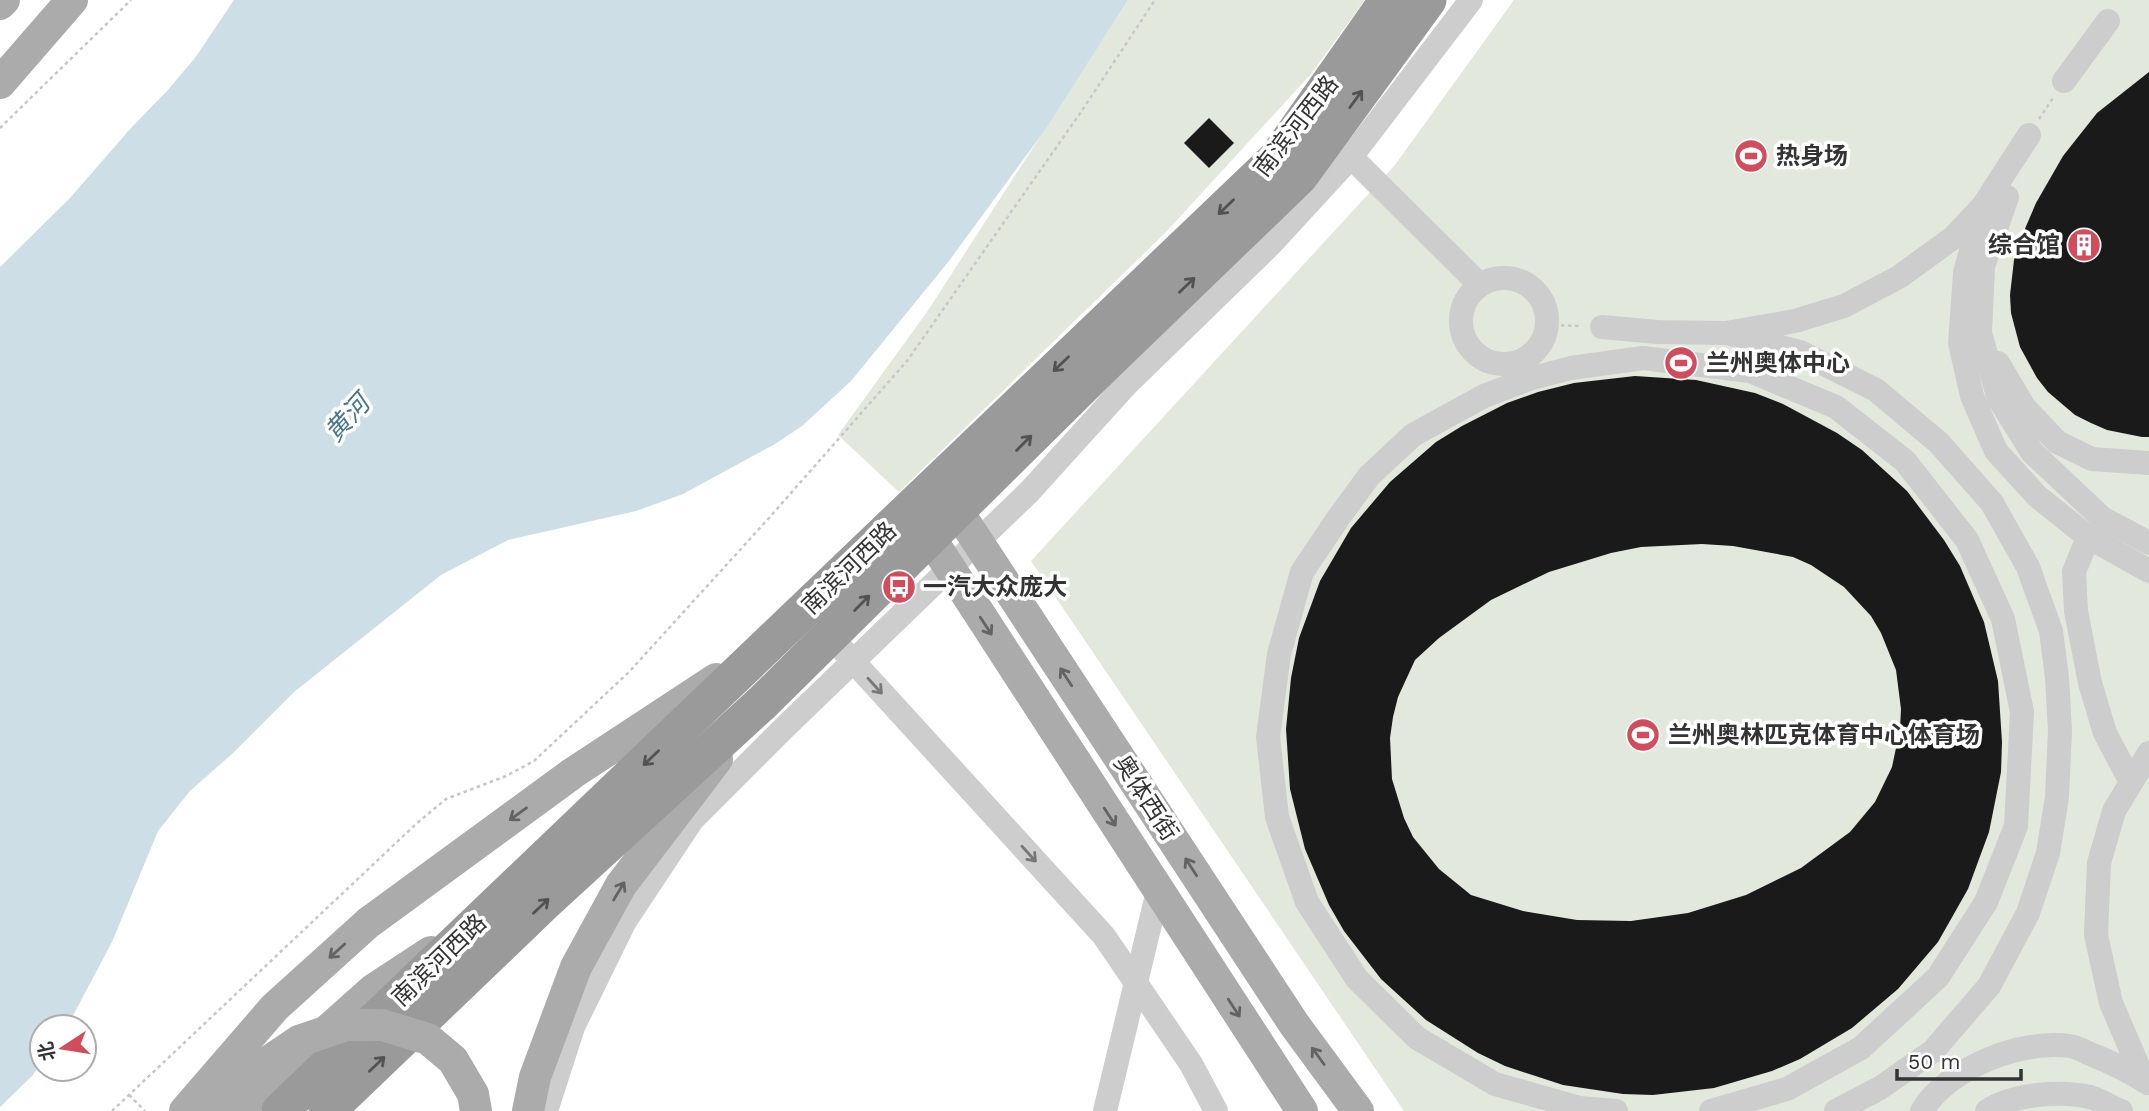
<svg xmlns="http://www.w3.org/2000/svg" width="2149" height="1111" viewBox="0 0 2149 1111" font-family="'Work Sans','Noto Sans SC',sans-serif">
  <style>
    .green { fill: #e3e8dd }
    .water { fill: #cddee6 }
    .building { fill: #1a1a1a; fill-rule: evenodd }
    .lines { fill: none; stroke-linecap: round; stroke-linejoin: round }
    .path { stroke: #c7c7c7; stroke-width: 2.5; stroke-dasharray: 3.5 3.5; stroke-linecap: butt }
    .minor { stroke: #cdcdcd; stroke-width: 24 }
    .major { stroke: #ababab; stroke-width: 32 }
    .highway { stroke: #9a9a9a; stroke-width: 37 }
    .major-bridge { stroke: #ababab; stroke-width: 32 }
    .oneway { stroke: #525252 }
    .oneway2 { stroke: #636363 }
    .oneway3 { stroke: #787878 }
    .labels { text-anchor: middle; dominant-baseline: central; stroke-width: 7; stroke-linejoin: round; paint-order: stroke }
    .street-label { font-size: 24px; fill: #333; stroke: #fff }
    .poi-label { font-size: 24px; font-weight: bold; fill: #333; stroke: #fff; text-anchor: start }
    .water-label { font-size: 26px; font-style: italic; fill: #49768c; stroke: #fff }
  </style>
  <rect width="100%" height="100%" fill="#fff"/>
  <g class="green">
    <polygon points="1128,0 1365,0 1311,74 1165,233 899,492 838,435 929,309"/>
    <polygon points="1514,0 2149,0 2149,1111 1404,1111 1031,561 1395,165"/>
  </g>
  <polygon class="water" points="234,0 1128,0 1045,130 949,261 851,381 802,426 775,444 683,494 636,511 508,540 441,575 294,692 233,753 190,791 158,831 112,942 67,1027 42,1027 42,1062 32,1076 0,1107 0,267 70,198 131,128 167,91 195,58"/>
  <g class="building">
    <polygon points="2149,72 2149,437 2142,437 2107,430 2091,423 2075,415 2048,392 2037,378 2020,347 2011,313 2010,295 2014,260 2024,231 2036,203 2063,156 2097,113"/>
    <polygon points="1209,118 1234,143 1209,168 1184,143"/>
    <path d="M1635 376 1696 380 1755 393 1783 404 1837 433 1862 450 1907 491 1944 540 1960 566 1984 622 1998 681 2002 742 2001 772 1989 832 1968 889 1938 942 1898 989 1852 1028 1800 1059 1772 1071 1714 1088 1653 1095 1623 1094 1563 1085 1505 1066 1478 1053 1426 1020 1381 979 1344 931 1329 905 1305 849 1290 789 1286 729 1291 678 1299 638 1320 581 1351 528 1390 482 1436 442 1462 426 1507 403 1538 392 1574 383ZM1702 544 1733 546 1793 557 1811 565 1844 587 1871 616 1881 633 1896 670 1901 709 1900 729 1892 767 1875 802 1850 832 1801 868 1746 895 1688 913 1631 921 1577 920 1523 911 1471 895 1439 869 1413 837 1404 818 1392 779 1390 738 1393 717 1398 697 1415 660 1439 638 1491 600 1549 572 1611 553 1641 547Z"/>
  </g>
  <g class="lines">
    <g class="path">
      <polyline points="2039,119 2053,98"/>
      <polyline points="0,128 131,0"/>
      <polyline points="1547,325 1582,326"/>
      <polyline points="129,1095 145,1111"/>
      <polyline points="112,1111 416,824 446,799 506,776 534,761 629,672 769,518 907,361 1081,112 1155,0"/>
    </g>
    <g class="minor">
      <polyline points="2064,81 2108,21"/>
      <polyline points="1338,146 1351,157 1480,285"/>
      <polyline points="2007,197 1983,266 1980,333 1999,399 2032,452 2102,518 2149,543"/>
      <polyline points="1982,210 1965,273 1960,343 1972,396 1996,451 2037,496 2088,537 2149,571"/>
      <circle cx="1504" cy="321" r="43"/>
      <polyline points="1602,327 1657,332 1726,333 1795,321 1844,306 1899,277 1954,237 1983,206 2029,135"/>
      <polyline points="1726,333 1800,352 1876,390 1939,443 1992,503 2028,567 2051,631 2057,678 2060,731 2057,797 2048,853 2028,913 1989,986 1933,1051 1880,1088 1836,1111"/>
      <polyline points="1998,363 2024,407 2057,442 2092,459 2149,463"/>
      <polyline points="2088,537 2074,572 2076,611 2090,683 2105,733 2131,782"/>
      <polyline points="842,649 1104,936 1191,1064 1216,1111"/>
      <polyline points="2149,753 2114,811 2099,863 2096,935 2111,1003 2139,1068 2149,1077"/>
      <polyline points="546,1111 573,1027 625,921 692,820 784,728 1029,492 1126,385 1271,244 1351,157 1471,0"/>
      <polyline points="1105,1111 1158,891"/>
      <polyline points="1616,1111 1580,1108 1495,1084 1417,1038 1357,979 1307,902 1277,817 1268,737 1279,654 1302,572 1339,517 1369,476 1413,435 1484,396 1529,379 1571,368 1643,358 1750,371 1836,407 1905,461 1967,540 2003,619 2022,712 2016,826 1986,902 1938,977 1861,1048 1787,1089 1711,1111"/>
      <path d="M1922 1111C1947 1068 2022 1039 2070 1046 2077 1047 2084 1051 2090 1054 2111 1062 2129 1071 2148 1083"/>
      <path d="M1987 1111C2013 1094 2060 1090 2090 1097 2100 1100 2111 1107 2121 1111"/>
    </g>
    <g class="major">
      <polyline points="0,4 4,0"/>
      <polyline points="0,83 72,0"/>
      <polyline points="945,492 1294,1024 1358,1111"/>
      <polyline points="916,516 1302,1111"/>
      <polyline points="185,1111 275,1007 368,923 573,773 716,679"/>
      <polyline points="237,1111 373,990 431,952"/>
      <polyline points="528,1111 535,1077 576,967 621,885 717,759"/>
    </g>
    <g class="highway">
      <polyline points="280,1111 1277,158 1388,0"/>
      <polyline points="327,1111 544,903 762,703 1105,364 1299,177 1428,0"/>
    </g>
    <polyline class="major-bridge" points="212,1111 259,1068 299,1041 346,1025 382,1025 428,1039 453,1060 473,1094 476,1111"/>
  </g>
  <defs><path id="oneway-shaft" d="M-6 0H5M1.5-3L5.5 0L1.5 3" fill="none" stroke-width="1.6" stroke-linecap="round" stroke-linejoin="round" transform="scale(1.75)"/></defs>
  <g class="oneway">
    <use href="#oneway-shaft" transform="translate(1356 99) rotate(-54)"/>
    <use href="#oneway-shaft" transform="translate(1226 207) rotate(136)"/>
    <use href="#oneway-shaft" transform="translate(1187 285) rotate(-44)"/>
    <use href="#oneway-shaft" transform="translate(1061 364) rotate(136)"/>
    <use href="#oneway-shaft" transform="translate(1024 443) rotate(-45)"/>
    <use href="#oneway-shaft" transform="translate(862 603) rotate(-45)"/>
    <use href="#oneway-shaft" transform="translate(651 758) rotate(136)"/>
    <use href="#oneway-shaft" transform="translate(541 906) rotate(-43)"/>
    <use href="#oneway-shaft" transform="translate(377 1064) rotate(-44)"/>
  </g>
  <g class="oneway2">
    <use href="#oneway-shaft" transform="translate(986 626) rotate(57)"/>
    <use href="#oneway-shaft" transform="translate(1066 677) rotate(-123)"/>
    <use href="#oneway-shaft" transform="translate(518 814) rotate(144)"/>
    <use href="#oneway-shaft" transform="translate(1110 817) rotate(57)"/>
    <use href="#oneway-shaft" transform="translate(1191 867) rotate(-123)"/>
    <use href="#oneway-shaft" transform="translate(619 891) rotate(-59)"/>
    <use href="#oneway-shaft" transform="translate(337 951) rotate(138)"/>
    <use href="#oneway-shaft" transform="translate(1234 1008) rotate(57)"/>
    <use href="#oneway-shaft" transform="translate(1318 1056) rotate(-126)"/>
  </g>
  <g class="oneway3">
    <use href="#oneway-shaft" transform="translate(875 686) rotate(48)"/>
    <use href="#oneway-shaft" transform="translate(1029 854) rotate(48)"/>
  </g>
  <defs>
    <g id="stadium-disc" transform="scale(1.75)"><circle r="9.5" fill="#d24c5e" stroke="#fff"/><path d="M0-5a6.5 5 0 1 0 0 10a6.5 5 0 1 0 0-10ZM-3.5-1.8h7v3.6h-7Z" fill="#fff"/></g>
    <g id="building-disc" transform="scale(1.75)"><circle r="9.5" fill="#d24c5e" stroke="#fff"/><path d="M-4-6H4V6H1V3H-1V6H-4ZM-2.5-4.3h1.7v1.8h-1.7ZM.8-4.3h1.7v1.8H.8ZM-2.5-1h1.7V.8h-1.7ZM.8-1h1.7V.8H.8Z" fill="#fff"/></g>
    <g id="bus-disc" transform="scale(1.75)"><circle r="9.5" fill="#d24c5e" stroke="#fff"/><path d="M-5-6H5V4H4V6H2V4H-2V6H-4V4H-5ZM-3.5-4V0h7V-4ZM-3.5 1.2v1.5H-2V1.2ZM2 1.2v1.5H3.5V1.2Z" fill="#fff"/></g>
  </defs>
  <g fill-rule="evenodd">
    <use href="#stadium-disc" x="1751" y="156"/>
    <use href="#building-disc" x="2084" y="245"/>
    <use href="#stadium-disc" x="1681" y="363"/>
    <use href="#bus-disc" x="899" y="587"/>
    <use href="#stadium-disc" x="1643" y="735"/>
  </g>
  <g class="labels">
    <g class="street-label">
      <text transform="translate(1296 126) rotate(-52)">南滨河西路</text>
      <text transform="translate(849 568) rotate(-44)">南滨河西路</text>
      <text transform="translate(1146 798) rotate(57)">奥体西街</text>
      <text transform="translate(439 960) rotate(-44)">南滨河西路</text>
    </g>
    <g class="poi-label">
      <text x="1776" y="156">热身场</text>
      <text x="2060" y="245" text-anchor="end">综合馆</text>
      <text x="1706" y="363">兰州奥体中心</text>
      <text x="923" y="587">一汽大众庞大</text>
      <text x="1668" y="735">兰州奥林匹克体育中心体育场</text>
    </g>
    <g class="water-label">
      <text transform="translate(347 418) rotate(-48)">黄河</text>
    </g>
  </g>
  <g transform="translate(63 1048) rotate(258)"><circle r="33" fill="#ffffff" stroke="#adadad" stroke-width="2"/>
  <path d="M0-5L12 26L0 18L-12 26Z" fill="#d24c5e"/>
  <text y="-10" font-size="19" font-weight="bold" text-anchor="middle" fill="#333333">北</text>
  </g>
  <path d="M1897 1069v10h124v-10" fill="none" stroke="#333333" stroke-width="3.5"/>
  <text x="1908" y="1069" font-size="21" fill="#333333" stroke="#ffffff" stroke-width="5" paint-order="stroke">50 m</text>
</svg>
